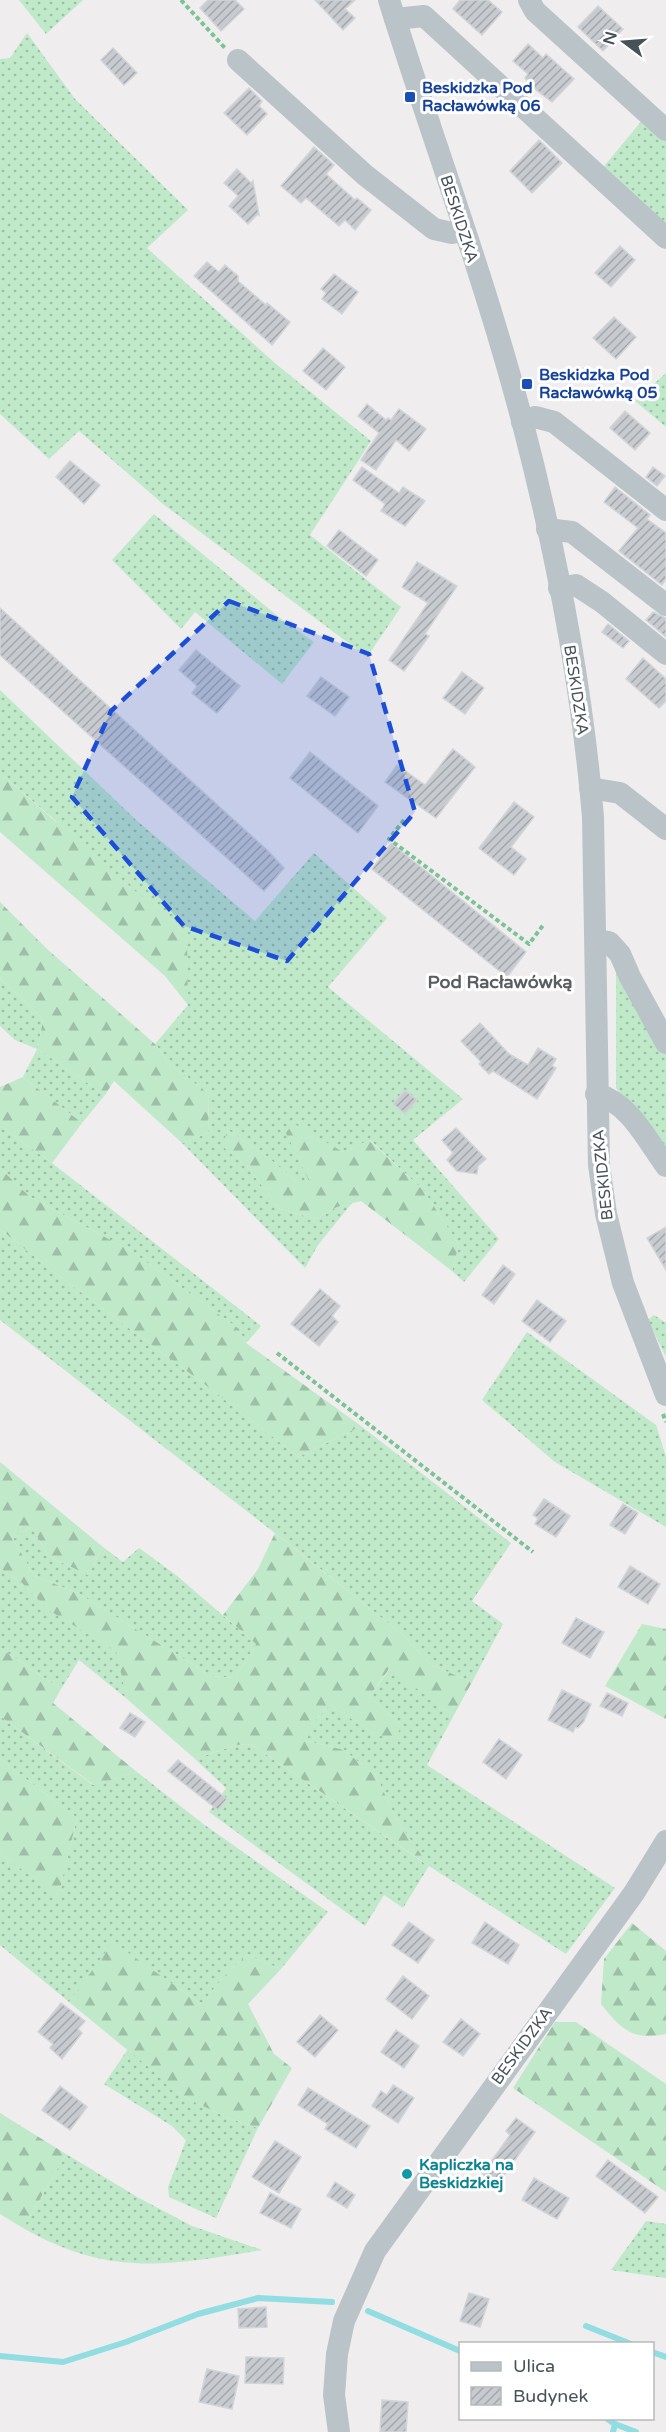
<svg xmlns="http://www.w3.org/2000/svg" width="666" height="2432" viewBox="0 0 666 2432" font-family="'Varela Round',sans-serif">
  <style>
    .grass { fill: url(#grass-dots) }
    .forest { fill: url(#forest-firs) }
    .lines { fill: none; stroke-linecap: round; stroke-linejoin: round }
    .stream { stroke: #91dde1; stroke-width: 6 }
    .building { fill: url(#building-hatch); stroke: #d1d4d8; stroke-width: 1.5 }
    .path { stroke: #7bc294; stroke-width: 4; stroke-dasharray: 4.5 3; stroke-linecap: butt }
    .minor { stroke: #b9c3c8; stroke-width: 22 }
    .marked { fill: #1d4ed8; fill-opacity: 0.2; stroke: #1d4ed8; stroke-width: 4.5; stroke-dasharray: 12 8; stroke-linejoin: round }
    .transit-dot { fill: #1a4fb4; stroke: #fff; stroke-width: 2 }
    .culture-dot { fill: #0f9aa8; stroke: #fff; stroke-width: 2 }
    .labels { text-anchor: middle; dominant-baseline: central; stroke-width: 6; stroke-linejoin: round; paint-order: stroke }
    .transit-label { font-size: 16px; font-weight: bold; fill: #164399; stroke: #fff; text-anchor: start }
    .street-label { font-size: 16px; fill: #475258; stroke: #fff }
    .culture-label { font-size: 16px; font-weight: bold; fill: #0d838f; stroke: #fff; text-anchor: start }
    .neighbourhood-label { font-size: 18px; font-weight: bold; fill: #5a5e61; stroke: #fff }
  </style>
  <defs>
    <pattern id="grass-dots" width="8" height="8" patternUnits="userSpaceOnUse" patternTransform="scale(1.5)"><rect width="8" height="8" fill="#bfe9c9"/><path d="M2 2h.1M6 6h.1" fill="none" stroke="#9dbfa6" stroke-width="1.8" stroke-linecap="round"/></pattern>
    <pattern id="forest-firs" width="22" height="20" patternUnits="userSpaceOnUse" patternTransform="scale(1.5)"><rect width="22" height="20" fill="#bfe9c9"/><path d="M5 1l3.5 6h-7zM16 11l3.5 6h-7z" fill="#9dbfa6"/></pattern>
    <pattern id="building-hatch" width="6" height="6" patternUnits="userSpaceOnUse" patternTransform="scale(1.5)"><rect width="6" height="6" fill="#c7cbcf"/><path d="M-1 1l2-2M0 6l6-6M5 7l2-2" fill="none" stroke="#a3a7ab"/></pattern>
  </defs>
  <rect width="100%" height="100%" fill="#efeded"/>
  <g class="grass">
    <polygon points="19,0 83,0 46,34"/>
    <polygon points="27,33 75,99 188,210 147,248 276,364 371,441 310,535 401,607 367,657 163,504 79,431 49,459 0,414 0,59 10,58"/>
    <polygon points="645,117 666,138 666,227 600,171"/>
    <polygon points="666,373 666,427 635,401"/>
    <polygon points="154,514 285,622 314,642 282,684 195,612 181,629 112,560"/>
    <polygon points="0,690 135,819 255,921 314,853 387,918 328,987 463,1099 413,1140 499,1239 464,1282 452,1271 459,1245 424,1191 370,1140 343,1152 299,1160 311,1183 298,1183 264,1154 228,1130 223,1146 249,1169 280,1209 316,1219 337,1207 352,1203 318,1245 305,1268 182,1143 208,1133 209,1094 170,1064 155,1044 188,1005 56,821 0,773"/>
    <polygon points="616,962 666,1052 666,1155 616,1088"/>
    <polygon points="0,978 43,1019 38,1049 105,1095 82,1123 23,1077 37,1049 15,1040 0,1026"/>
    <polygon points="0,1126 52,1163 261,1326 246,1343 239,1329 131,1251 30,1197 0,1168"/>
    <path d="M0 1229C97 1308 201 1378 298 1457L361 1426 511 1543 472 1601 503 1624 472 1682 431 1665 403 1635 293 1547 0 1320Z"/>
    <polygon points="654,1315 666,1323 666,1357 648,1320"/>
    <polygon points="527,1332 656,1425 666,1457 666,1527 555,1462 482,1400"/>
    <polygon points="32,1527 48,1556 88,1575 103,1547 123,1562 139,1548 176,1575 256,1644 235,1678 211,1676 81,1595 34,1575 13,1539"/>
    <polygon points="0,1569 20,1581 50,1611 117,1651 127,1699 79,1660 61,1689 0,1648"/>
    <polygon points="390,1669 454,1715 427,1765 615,1888 566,1954 429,1866 403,1908 384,1895 365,1926 209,1812 226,1788 195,1759 236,1745 251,1744 427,1865 395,1817 377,1777 344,1750 308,1741 308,1727 330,1705 375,1734 401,1724 369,1697"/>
    <polygon points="0,1716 93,1785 137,1772 202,1823 328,1912 281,1969 247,1955 227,1973 201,2004 114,1943 69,2002 0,1945 0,1853 58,1896 77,1818 0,1759"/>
    <polygon points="128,2049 186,2098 228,2118 258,2128 216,2218 169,2197 168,2187 186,2140 172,2126 104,2084"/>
    <path d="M66 2154 139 2198 192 2226 262 2250C168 2266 109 2277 23 2228Z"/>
    <polygon points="646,2221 666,2224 666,2278 611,2270"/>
  </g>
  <g class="forest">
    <polygon points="0,773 187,936 188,1005 165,976 0,832"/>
    <polygon points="0,902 46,948 155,1044 170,1064 209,1094 208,1133 182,1143 114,1081 105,1095 38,1049 43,1019 0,978"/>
    <polygon points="23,1077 82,1123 52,1163 0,1126 0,1087"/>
    <polygon points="293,1123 343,1152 369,1140 424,1191 459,1245 452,1271 361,1201 337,1207 316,1219 280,1209 249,1169 222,1146 228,1130 264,1154 298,1183 310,1183 286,1133"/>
    <path d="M0 1168 30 1197 131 1251 239 1329 246 1343 361 1426 298 1457C201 1378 97 1308 0 1229Z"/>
    <polygon points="0,1462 103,1547 88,1575 48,1556 32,1527 13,1539 34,1575 81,1595 211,1676 235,1678 256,1644 223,1615 258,1569 275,1533 403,1635 431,1665 472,1682 454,1715 389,1669 369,1697 401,1724 396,1741 375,1734 330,1705 308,1727 308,1741 344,1750 377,1777 395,1817 429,1866 251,1744 236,1745 195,1759 127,1699 116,1651 50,1611 20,1581 0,1569"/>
    <polygon points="642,1624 666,1629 666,1719 605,1686"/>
    <polygon points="0,1648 61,1689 53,1703 137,1772 94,1785 0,1716"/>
    <polygon points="0,1759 77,1818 58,1897 0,1853"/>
    <path d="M632 1923 666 1951V2034C632 2041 621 2029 601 2004L604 1959Z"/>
    <polygon points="113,1942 201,2004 227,1973 247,1955 281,1969 248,2004 274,2054 292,2068 258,2128 228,2118 186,2098 69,2002"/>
    <polygon points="555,2022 576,2022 666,2084 666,2192 513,2088"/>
    <polygon points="0,2113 66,2154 23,2228 0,2214"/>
  </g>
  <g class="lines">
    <g class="stream">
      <polyline points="368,2311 460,2351"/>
      <polyline points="586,2326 631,2344"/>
      <polyline points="652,2352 666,2357"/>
      <polyline points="0,2356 63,2362 126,2342 198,2314 258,2298 332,2302"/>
      <polyline points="606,2418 615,2424"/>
      <polyline points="613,2432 615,2424 636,2432"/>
    </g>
  </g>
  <g class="building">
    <polygon points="208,0 235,0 244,9 221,31 200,8"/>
    <polygon points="315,0 355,0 345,9 355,18 343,30"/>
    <polygon points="460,0 488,0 502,12 482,35 453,9"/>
    <polygon points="598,6 623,29 603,51 578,27"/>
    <polygon points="528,44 543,58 546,54 574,79 552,102 531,86 525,78 528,74 513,61"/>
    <polygon points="113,48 137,73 124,85 101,60"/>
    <polygon points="249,88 262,101 259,106 267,114 247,135 224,113"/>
    <polygon points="539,140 562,163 532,193 510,171"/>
    <polygon points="314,147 334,165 326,174 355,200 357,198 371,210 355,230 345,220 339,226 306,198 301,203 281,186"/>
    <polygon points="237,169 251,183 253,181 259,215 258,214 248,224 229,206 238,196 224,183"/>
    <polygon points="620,246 635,260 611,287 595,273"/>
    <polygon points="207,262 219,272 225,265 238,276 238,281 266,305 267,303 290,322 272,345 194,276"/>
    <polygon points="334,274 358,292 342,314 322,299 326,293 321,289"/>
    <polygon points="614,317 636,337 616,359 593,338"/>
    <polygon points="323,348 345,367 326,390 303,371"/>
    <polygon points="367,404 386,420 388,418 391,420 399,409 426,429 409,451 396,440 376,470 361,460 379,433 358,416"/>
    <polygon points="625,411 650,433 635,450 610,428"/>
    <polygon points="70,461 100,485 84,504 56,477"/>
    <polygon points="362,467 399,493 403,487 425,501 405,526 381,511 385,504 353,480"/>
    <polygon points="653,467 665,476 657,486 646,477"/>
    <polygon points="615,487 650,515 647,519 666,533 666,579 662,585 619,551 638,528 604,502"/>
    <polygon points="339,530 378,560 366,576 327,546"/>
    <polygon points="417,562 457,586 425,634 429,636 404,671 389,660 428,603 402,587"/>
    <polygon points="0,608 267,850 284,868 264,891 0,655"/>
    <polygon points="653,612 666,618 666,637 646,620"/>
    <polygon points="608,624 629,641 623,648 602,632"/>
    <polygon points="196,650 240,686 217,713 192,693 197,686 179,670"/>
    <polygon points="643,658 666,679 666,701 659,708 626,679"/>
    <polygon points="462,672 484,688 465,714 443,698"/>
    <polygon points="321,677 349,697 335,716 307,696"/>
    <polygon points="453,749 475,767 436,818 385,782 397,765 425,785"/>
    <polygon points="310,752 378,806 358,833 290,778"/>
    <polygon points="514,802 534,817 511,847 526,859 514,875 479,848"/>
    <polygon points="391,843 526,952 507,977 372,869"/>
    <polygon points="480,1023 509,1054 528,1065 538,1048 556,1059 552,1066 556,1068 537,1099 493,1071 489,1074 479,1064 481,1062 461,1041"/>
    <polygon points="405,1090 417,1100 405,1114 393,1104"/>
    <polygon points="456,1128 486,1159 478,1166 477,1174 457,1171 447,1160 453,1153 442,1140"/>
    <polygon points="666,1227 666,1270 647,1238"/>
    <polygon points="503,1265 515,1274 494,1304 482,1295"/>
    <polygon points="320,1289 340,1306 332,1316 338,1322 319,1346 291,1324"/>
    <polygon points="537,1300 566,1321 550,1342 522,1321"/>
    <polygon points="544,1499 570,1516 556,1537 535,1524 538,1518 533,1515"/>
    <polygon points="623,1504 638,1513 625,1534 610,1525"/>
    <polygon points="630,1566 660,1584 648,1604 618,1587"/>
    <polygon points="576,1618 604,1632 590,1658 562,1643"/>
    <polygon points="562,1690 591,1704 584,1721 578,1728 575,1727 573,1732 548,1720"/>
    <polygon points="607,1693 628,1703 622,1716 600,1706"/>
    <polygon points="130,1713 145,1722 135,1737 120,1728"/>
    <polygon points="499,1739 522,1755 506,1779 483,1762"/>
    <polygon points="178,1760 227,1799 218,1810 168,1771"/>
    <polygon points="409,1922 434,1940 418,1963 392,1945"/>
    <polygon points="485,1922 519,1945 508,1964 472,1943"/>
    <polygon points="403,1976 429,1996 412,2019 386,1999"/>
    <polygon points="61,2003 85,2021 78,2029 82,2033 62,2059 50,2048 53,2044 38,2032"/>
    <polygon points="320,2015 338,2030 315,2057 297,2042"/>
    <polygon points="461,2019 480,2034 463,2056 443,2042"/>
    <polygon points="396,2030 419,2046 404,2068 381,2052"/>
    <polygon points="393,2085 414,2098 398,2123 372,2106 381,2091 387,2095"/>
    <polygon points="60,2086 87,2107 70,2130 42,2110"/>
    <polygon points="308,2088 370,2126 356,2148 325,2129 328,2124 298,2105"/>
    <polygon points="516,2118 535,2132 497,2185 482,2174 510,2135 506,2131"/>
    <polygon points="275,2141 301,2157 279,2193 252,2177"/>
    <polygon points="608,2160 658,2197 645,2213 596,2176"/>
    <polygon points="534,2178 569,2198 557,2219 522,2200"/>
    <polygon points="335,2182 355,2195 347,2208 327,2196"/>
    <polygon points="270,2193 301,2209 291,2228 260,2213"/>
    <polygon points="469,2293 489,2299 480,2327 460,2321"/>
    <polygon points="266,2307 267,2327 239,2328 238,2309"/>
    <polygon points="246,2357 284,2358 283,2384 245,2383"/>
    <polygon points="207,2369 239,2376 232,2409 199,2402"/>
    <polygon points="382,2400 408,2402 406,2432 380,2432"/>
  </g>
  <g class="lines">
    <g class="path">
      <polyline points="181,0 225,48"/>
      <polyline points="404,820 389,839 529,944 544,924"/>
      <polyline points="277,1353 533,1552"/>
      <polyline points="663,1414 666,1422"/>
    </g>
    <g class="minor">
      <path d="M389 0C433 141 486 281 523 424 556 551 582 687 593 817L599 1165 606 1214 623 1283 666 1395"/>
      <polyline points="529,0 535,11 666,130"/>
      <polyline points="395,19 424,16 666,238"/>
      <polyline points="238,60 365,175 434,229 452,233 463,231"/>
      <polyline points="522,422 535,417 554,422 666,510"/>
      <polyline points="547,529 572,532 666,605"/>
      <polyline points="559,588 576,585 602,602 666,654"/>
      <polyline points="590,788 620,793 666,829"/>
      <polyline points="596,940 609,942 620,954 630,977 666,1043"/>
      <path d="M596 1094C629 1102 647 1140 666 1166"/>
      <polyline points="339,2432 334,2395 337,2354 344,2321 375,2251 634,1893 666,1841"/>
    </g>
  </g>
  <path class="marked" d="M229 601 369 654 415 812 287 961 184 926 72 797 111 711Z"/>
  <g class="transit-dot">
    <rect x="404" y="91" width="12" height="12" rx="3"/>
    <rect x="521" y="378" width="12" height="12" rx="3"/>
  </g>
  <circle class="culture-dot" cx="407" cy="2174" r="6"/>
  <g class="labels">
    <g class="transit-label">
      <text x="422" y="88">Beskidzka Pod<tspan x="422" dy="18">Racławówką 06</tspan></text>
      <text x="539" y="375">Beskidzka Pod<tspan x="539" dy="18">Racławówką 05</tspan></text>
    </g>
    <g class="street-label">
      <text transform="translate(459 219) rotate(72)">BESKIDZKA</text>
      <text transform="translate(576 690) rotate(81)">BESKIDZKA</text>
      <text transform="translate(603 1175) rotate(-96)">BESKIDZKA</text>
      <text transform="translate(522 2046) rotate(-54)">BESKIDZKA</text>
    </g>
    <g class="culture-label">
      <text x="419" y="2165">Kapliczka na<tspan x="419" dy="18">Beskidzkiej</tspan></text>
    </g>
    <g class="neighbourhood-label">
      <text x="500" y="982">Pod Racławówką</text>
    </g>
  </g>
  <rect x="459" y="2342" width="195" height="78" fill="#ffffff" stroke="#b5babc" stroke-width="1.5"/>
  <rect x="471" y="2362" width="30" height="9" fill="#b9c3c8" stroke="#b5babc" stroke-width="1.5"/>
  <text x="513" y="2372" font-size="18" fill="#475258">Ulica</text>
  <rect x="471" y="2387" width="30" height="18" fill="url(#building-hatch)" stroke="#b5babc" stroke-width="1.5"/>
  <text x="513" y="2402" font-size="18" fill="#475258">Budynek</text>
  <g transform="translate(624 42) rotate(286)" stroke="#ffffff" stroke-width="4.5" paint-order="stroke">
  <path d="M0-4.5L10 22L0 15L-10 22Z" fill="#475258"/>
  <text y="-9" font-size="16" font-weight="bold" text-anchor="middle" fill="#475258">N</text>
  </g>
</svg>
